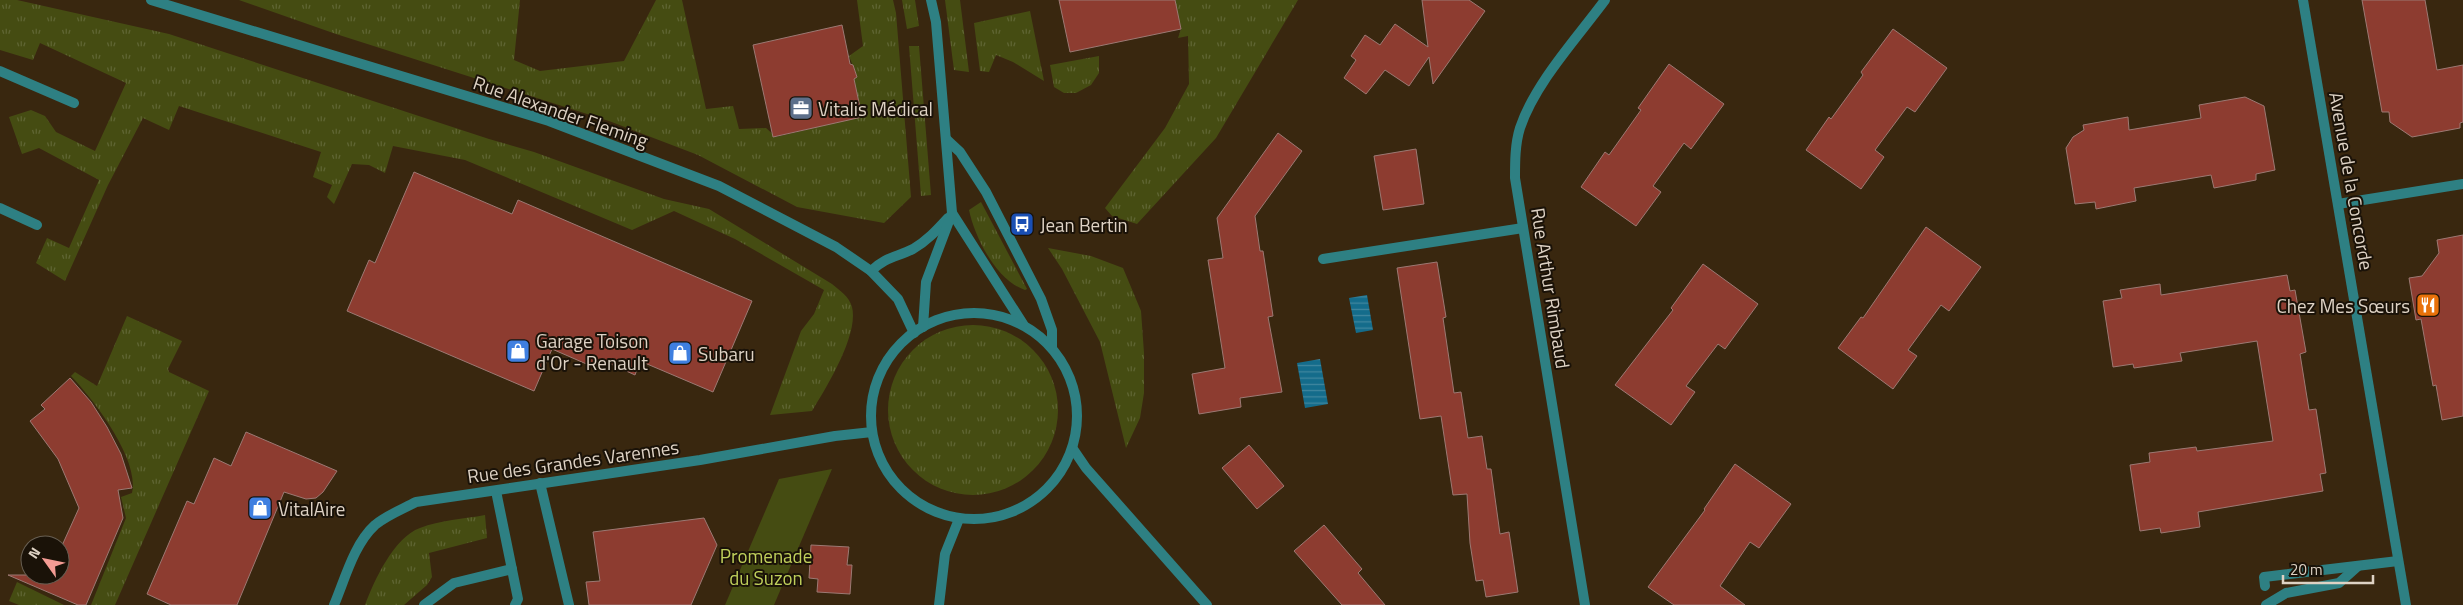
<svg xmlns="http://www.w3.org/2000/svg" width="2463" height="605" viewBox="0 0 2463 605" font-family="'Titillium Web',sans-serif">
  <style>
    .grass { fill: url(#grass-tufts) }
    .park { fill: #454c12 }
    .water { fill: url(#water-rules) }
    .building { fill: #8d3c30; stroke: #9c7973 }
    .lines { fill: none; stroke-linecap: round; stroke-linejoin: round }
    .service { stroke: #2e8083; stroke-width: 10 }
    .minor { stroke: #2e8083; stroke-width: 10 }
    .labels { text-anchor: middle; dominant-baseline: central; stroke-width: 4; stroke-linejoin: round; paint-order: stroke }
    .poi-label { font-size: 19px; fill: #ded2c4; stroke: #1a1208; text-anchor: start }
    .street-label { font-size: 19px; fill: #ded2c4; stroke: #1a1208 }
    .park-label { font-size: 19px; fill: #c0d05b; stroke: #1a1208 }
  </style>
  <defs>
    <pattern id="grass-tufts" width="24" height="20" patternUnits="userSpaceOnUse" patternTransform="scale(1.25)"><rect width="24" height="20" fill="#454c12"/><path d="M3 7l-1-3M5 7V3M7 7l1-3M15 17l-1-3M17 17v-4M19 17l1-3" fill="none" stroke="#5f6533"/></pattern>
    <pattern id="water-rules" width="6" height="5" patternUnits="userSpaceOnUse" patternTransform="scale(1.25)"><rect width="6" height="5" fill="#146c8b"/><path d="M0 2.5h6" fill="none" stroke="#41879f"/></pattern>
  </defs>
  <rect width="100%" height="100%" fill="#39270f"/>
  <g class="grass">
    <path d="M0 0H17L169 34 489 139 534 152 664 199 709 209 832 284C840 291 849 296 852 307 859 335 826 388 812 411L770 415 801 331 814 314 824 290 735 239 674 211 632 230 465 160 393 146 385 173 369 165 352 164 334 204 327 197 332 185 313 177 321 152 179 106 169 130 143 118 108 185 65 281 36 263 47 238 69 248 99 180 39 148 22 154 9 117 31 110 45 116 56 132 95 151 126 83 40 43 33 60 0 50Z"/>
    <polygon points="239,0 520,0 514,60 540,71 624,61 656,0 682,0 706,109 733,106 739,129 766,128 776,137 810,129 861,112 854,79 857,76 849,56 863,46 857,0 893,0 896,13 911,197 884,223 797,207 698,155 609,121 336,34"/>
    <polygon points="902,0 915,0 919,26 907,29"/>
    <polygon points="945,0 960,0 969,72 954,70"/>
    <polygon points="1175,0 1298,0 1216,138 1137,224 1112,216 1105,208 1165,128 1189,84 1188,36 1178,38 1181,29"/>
    <polygon points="1030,11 1044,81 1013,62 996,55 989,72 980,71 974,23"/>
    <polygon points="909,46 919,46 931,195 921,196"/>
    <polygon points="1099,56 1099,73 1091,85 1076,93 1064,93 1054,87 1050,65"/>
    <path d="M981 202 1027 289 1025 290C996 280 975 238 969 210Z"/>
    <polygon points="1048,248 1091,256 1123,268 1141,311 1144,353 1144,393 1140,418 1126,448 1100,342 1062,269"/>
    <path d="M127 316 182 341 168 369 169 372 209 391 115 605H91L126 518 121 497 132 493C140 459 93 399 71 376L75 372 97 386Z"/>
    <circle cx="973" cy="410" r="85"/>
    <path d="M485 515 487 538 429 553 432 577 427 585 404 605H365C374 581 394 537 420 528 440 520 464 519 485 515Z"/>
    <polygon points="17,582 64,605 19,605 9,601"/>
  </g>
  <polygon class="park" points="832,469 774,605 725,605 779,479"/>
  <g class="water">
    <polygon points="1367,295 1373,330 1356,333 1349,298"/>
    <polygon points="1320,359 1328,404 1305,408 1297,363"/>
  </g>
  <g class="building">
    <polygon points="1059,0 1175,0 1181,29 1070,52"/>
    <polygon points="1422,0 1469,0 1485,11 1433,84 1429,57 1409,86 1385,70 1366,94 1344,78 1356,60 1351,56 1365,35 1380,45 1395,24 1428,47"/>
    <polygon points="2362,0 2425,0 2437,70 2463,65 2463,122 2460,123 2460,128 2412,137 2390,122 2389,112 2382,112"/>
    <polygon points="842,25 850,64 853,65 857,77 854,79 862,117 773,137 753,45"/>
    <polygon points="1893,29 1947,68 1915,112 1907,107 1875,150 1884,157 1861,189 1806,150 1829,117 1831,119 1863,75 1861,72"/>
    <polygon points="1669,64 1724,104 1691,149 1684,143 1653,186 1661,192 1636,226 1581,187 1605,152 1609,155 1641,110 1638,108"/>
    <polygon points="2245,97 2264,106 2275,170 2256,174 2256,180 2214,188 2211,175 2134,188 2136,201 2096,209 2095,202 2075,204 2066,148 2073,137 2084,130 2083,125 2128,117 2129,130 2201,118 2199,105"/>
    <polygon points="1278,133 1302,151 1255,216 1260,251 1263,251 1273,316 1268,317 1282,392 1240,398 1241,407 1199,414 1192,374 1225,368 1208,260 1223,258 1217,218"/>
    <polygon points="1416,149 1424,204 1383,210 1374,156"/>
    <polygon points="414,172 512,214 518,200 752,301 713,392 640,361 635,375 602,360 598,369 552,349 534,391 347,311 369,260 375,263"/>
    <polygon points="1926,227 1981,267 1949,311 1941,305 1908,350 1917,356 1893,389 1838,348 1861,317 1863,318"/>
    <polygon points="2463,235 2463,416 2442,420 2436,385 2433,386 2421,319 2416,320 2409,278 2422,276 2439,253 2437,240"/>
    <polygon points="1437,262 1446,317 1443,318 1454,393 1461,392 1468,438 1482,436 1487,469 1491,469 1500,534 1509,532 1518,592 1486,597 1483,580 1476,581 1470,543 1467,494 1453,495 1441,416 1420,419 1397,268"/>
    <polygon points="1703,264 1758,304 1725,349 1718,344 1686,386 1695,392 1671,425 1615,385 1673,310 1671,308"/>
    <polygon points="2287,275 2290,291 2295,290 2306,352 2300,354 2309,410 2316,409 2326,473 2320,474 2323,491 2198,512 2200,527 2161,533 2160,528 2140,531 2130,465 2150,462 2149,453 2196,447 2197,451 2273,441 2257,341 2180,353 2182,361 2134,368 2133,364 2113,367 2103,301 2122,298 2120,290 2160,284 2161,295"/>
    <polygon points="70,378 91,402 107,427 121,454 132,488 118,490 123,518 86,605 78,605 8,575 60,575 60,550 79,508 58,459 30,421 45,409 41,405"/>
    <polygon points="246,432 337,471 323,492 316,498 306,499 284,492 237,605 171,605 147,594 187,501 194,504 214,458 231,466"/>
    <polygon points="1249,445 1284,486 1257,509 1222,468"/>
    <polygon points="1735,464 1791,504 1759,548 1750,542 1720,586 1745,605 1674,605 1648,587 1705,510 1704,509"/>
    <polygon points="704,518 717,545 691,605 589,605 586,582 600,581 593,532"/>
    <polygon points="1324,525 1362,569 1358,573 1385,605 1342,605 1294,551"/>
    <polygon points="811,545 849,547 847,565 852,565 850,594 817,592 818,579 809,578"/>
  </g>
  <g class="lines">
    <g class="service">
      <polyline points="0,71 74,103"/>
      <polyline points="946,139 960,152 986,192 1041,299 1052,330 1052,347"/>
      <polyline points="0,208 37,225"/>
      <polyline points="1323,259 1523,228"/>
      <polyline points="540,483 569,605"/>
      <polyline points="496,491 518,599 515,605"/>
      <polyline points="2265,586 2264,577 2398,561"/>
      <polyline points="424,605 454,583 512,569"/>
      <polyline points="2266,605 2286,593 2339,583 2358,566"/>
    </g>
    <g class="minor">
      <polyline points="151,0 549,121 719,186 836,247 871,271 898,299 914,333"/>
      <polyline points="2303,0 2406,605"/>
      <polyline points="2338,204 2463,184"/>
      <polyline points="952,213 1023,324"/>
      <path d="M871 271C885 257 897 257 913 249 927 241 937 230 948 218"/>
      <circle cx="974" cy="416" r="103"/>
      <polyline points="923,327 926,282 952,213 936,22 931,0"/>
      <polyline points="1073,449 1086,468 1207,605"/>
      <path d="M334 605C345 579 354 544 375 525 387 515 403 509 416 502L700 460 835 436 872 432"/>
      <polyline points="939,605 945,554 959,519"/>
      <path d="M1585 605 1515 178C1515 162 1515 144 1520 128 1535 83 1577 38 1605 0"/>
    </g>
  </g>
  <defs>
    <g id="office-square" transform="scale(1.25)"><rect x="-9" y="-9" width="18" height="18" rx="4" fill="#5c6f8a" stroke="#1a1208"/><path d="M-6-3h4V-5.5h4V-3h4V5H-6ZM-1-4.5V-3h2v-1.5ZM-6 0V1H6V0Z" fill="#fff"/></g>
    <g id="bus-square" transform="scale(1.25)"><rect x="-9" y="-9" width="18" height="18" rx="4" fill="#1a4fb4" stroke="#1a1208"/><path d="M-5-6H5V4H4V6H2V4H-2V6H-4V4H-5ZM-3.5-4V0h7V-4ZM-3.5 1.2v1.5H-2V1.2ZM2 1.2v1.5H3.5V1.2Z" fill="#fff"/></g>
    <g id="restaurant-square" transform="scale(1.25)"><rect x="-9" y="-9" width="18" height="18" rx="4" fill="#e8710a" stroke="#1a1208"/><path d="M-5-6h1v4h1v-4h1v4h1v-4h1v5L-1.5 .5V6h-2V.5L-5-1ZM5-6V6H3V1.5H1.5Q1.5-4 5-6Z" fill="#fff"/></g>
    <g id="shop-square" transform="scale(1.25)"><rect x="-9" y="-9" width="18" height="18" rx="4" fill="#3f7fe0" stroke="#1a1208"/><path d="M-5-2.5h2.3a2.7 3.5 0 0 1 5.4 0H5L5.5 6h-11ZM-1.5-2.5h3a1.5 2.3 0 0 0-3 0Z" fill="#fff"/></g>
  </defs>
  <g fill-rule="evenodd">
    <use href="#office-square" x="801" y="108"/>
    <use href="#bus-square" x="1022" y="224"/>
    <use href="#restaurant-square" x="2428" y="305"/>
    <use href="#shop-square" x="518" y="351"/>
    <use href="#shop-square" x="680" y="353"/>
    <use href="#shop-square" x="260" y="508"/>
  </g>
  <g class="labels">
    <g class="poi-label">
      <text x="818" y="108">Vitalis Médical</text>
      <text x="1040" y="224">Jean Bertin</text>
      <text x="2410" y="305" text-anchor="end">Chez Mes Sœurs</text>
      <text x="536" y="340">Garage Toison<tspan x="536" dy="22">d'Or - Renault</tspan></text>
      <text x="698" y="353">Subaru</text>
      <text x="278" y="508">VitalAire</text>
    </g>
    <g class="street-label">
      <text transform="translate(561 111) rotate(19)">Rue Alexander Fleming</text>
      <text transform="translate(2352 181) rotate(80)">Avenue de la Concorde</text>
      <text transform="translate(1551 288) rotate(81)">Rue Arthur Rimbaud</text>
      <text transform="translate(573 461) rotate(-8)">Rue des Grandes Varennes</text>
    </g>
    <g class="park-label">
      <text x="766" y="555">Promenade<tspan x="766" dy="22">du Suzon</tspan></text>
    </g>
  </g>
  <g transform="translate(45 560) rotate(303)"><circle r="24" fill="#1a1208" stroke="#685f53"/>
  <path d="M0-4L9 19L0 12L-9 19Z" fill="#f59c94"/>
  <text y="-8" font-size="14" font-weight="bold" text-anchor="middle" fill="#ded2c4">N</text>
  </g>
  <path d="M2283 575v8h90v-8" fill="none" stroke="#ded2c4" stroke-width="2.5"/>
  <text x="2290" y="575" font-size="15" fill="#ded2c4" stroke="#1a1208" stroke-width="4" paint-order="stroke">20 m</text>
</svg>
